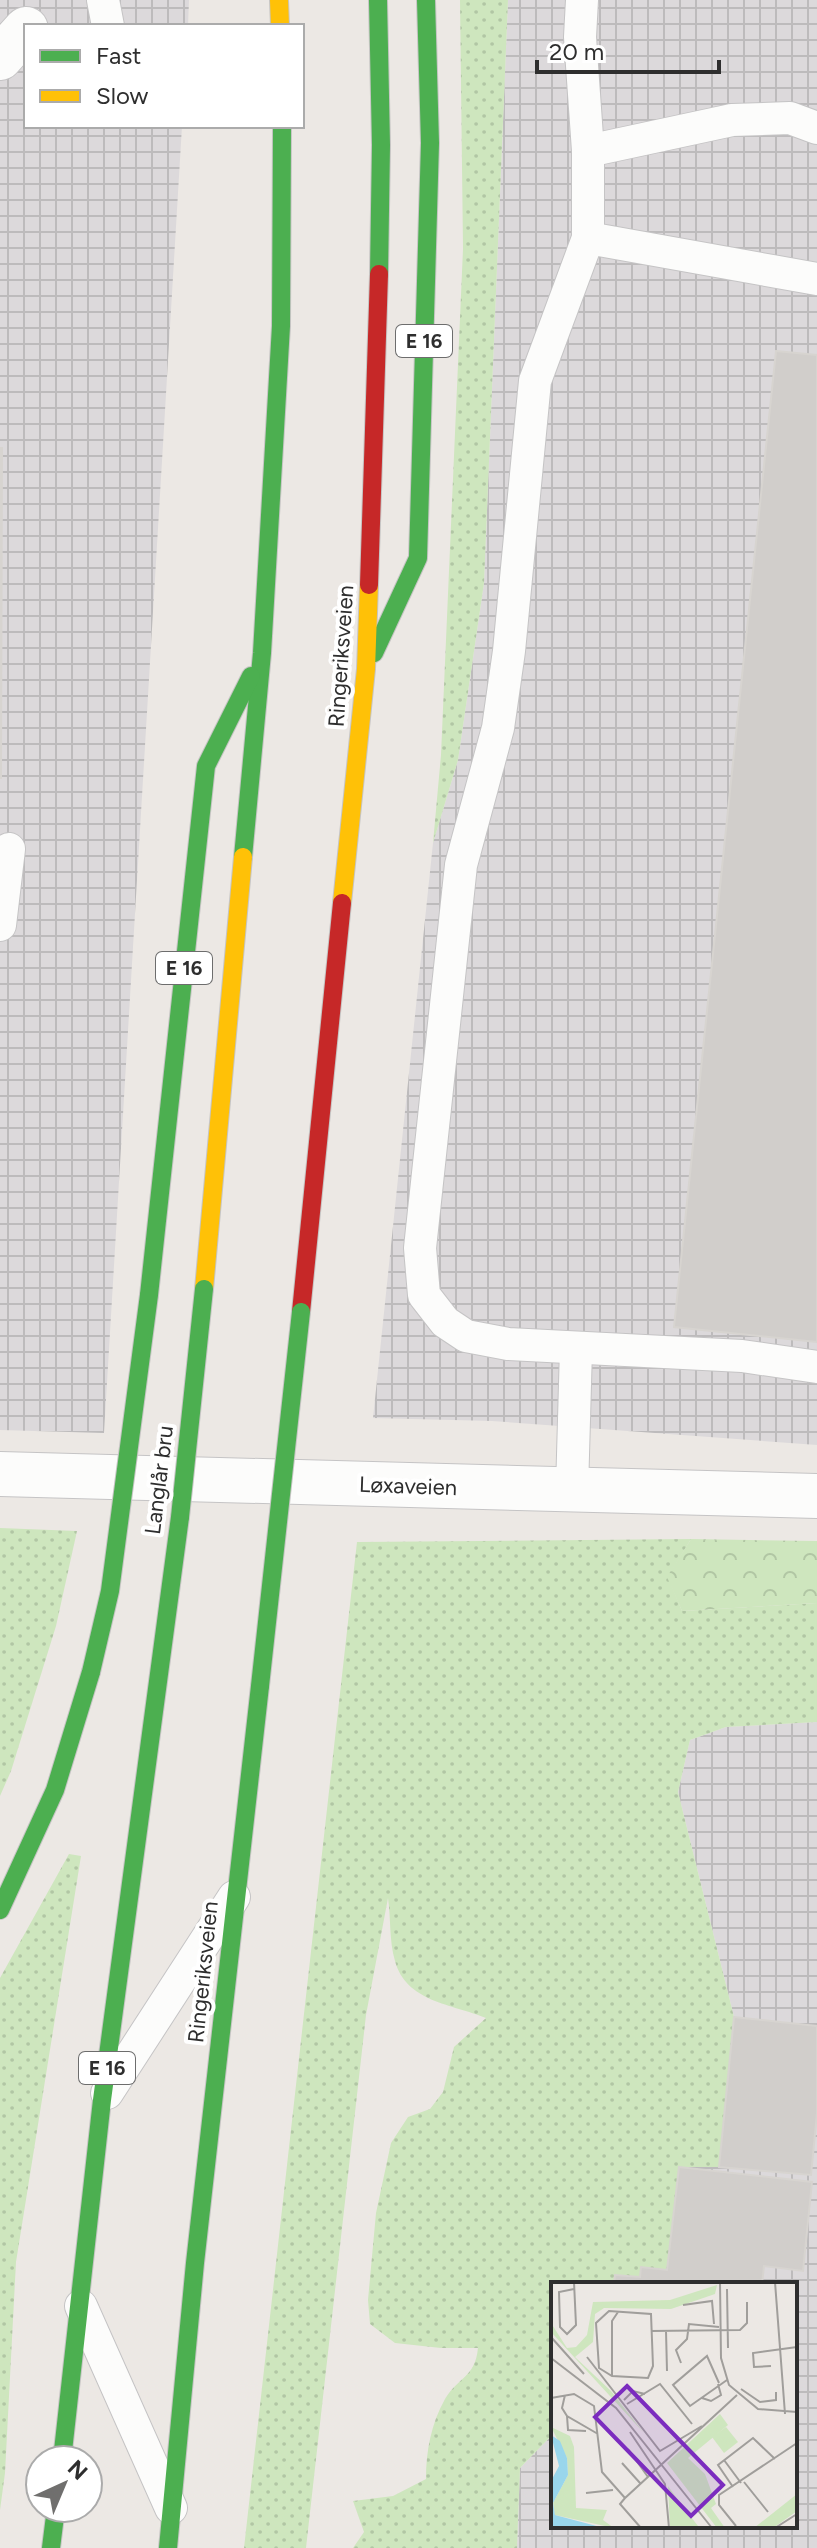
<svg xmlns="http://www.w3.org/2000/svg" width="817" height="2548" viewBox="0 0 817 2548" font-family="Figtree,sans-serif">
  <style>
    .industrial { fill: url(#industrial-grid) }
    .grass { fill: url(#grass-dots) }
    .forest { fill: url(#forest-crowns) }
    .building { fill: #d1cecb; stroke: #d7d4d0; stroke-width: 2 }
    .lines { fill: none; stroke-linecap: round; stroke-linejoin: round }
    .lane-casing { stroke: #c5c4c5; stroke-width: 34 }
    .street-casing { stroke: #c5c4c5; stroke-width: 46 }
    .fast-casing { stroke: #c6c5c4; stroke-width: 20 }
    .slow-casing { stroke: #c6c5c4; stroke-width: 20 }
    .jam-casing { stroke: #c6c5c4; stroke-width: 20 }
    .lane { stroke: #fcfcfb; stroke-width: 32 }
    .street { stroke: #fcfcfb; stroke-width: 44 }
    .fast { stroke: #4caf50; stroke-width: 18 }
    .slow { stroke: #ffc107; stroke-width: 18 }
    .jam { stroke: #c62828; stroke-width: 18 }
    .fast-bridge-casing { stroke: #c6c5c4; stroke-width: 20; stroke-linecap: butt }
    .fast-bridge { stroke: #4caf50; stroke-width: 18 }
    .labels { text-anchor: middle; dominant-baseline: central; stroke-width: 8; stroke-linejoin: round; paint-order: stroke }
    .shield { fill: #fff; stroke: #6d6d6d; stroke-width: 2 }
    .shield-label { font-size: 20px; font-weight: bold; fill: #2e2e2e }
    .street-label { font-size: 22px; fill: #2e2e2e; stroke: #fff }
    .inset-road { fill: none; stroke: #a09e9b; stroke-width: 2 }
    .view { fill: #7b2cbf; fill-opacity: 0.15; stroke: #7b2cbf; stroke-width: 4 }
    .inset-edge { fill: none; stroke: #2e2e2e; stroke-width: 4 }
  </style>
  <defs>
    <pattern id="industrial-grid" width="8" height="8" patternUnits="userSpaceOnUse" patternTransform="scale(2)"><rect width="8" height="8" fill="#dcd9db"/><path d="M0 4h8M4 0v8" fill="none" stroke="#bdbbbc"/></pattern>
    <pattern id="grass-dots" width="8" height="8" patternUnits="userSpaceOnUse" patternTransform="scale(2)"><rect width="8" height="8" fill="#cee6be"/><path d="M2 2h.1M6 6h.1" fill="none" stroke="#b1c6a4" stroke-width="1.8" stroke-linecap="round"/></pattern>
    <pattern id="forest-crowns" width="20" height="18" patternUnits="userSpaceOnUse" patternTransform="scale(2)"><rect width="20" height="18" fill="#cee6be"/><path d="M2 6a3 3 0 1 1 6 0M12 15a3 3 0 1 1 6 0" fill="none" stroke="#b1c6a4"/></pattern>
  </defs>
  <rect width="100%" height="100%" fill="#ece8e4"/>
  <g class="industrial">
    <polygon points="0,0 189,0 188,26 26,26 26,126 182,126 104,1433 0,1430"/>
    <polygon points="508,0 817,0 817,1445 492,1421 373,1418 433,843 458,760 484,583"/>
    <polygon points="817,1722 817,2548 517,2548 520,2468 553,2434 553,2526 795,2526 795,2284 614,2284 615,2275 641,2267 667,2270 679,2167 719,2166 734,2017 678,1792 690,1740 726,1727"/>
  </g>
  <g class="grass">
    <polygon points="460,0 508,0 484,583 458,760 433,843 441,755 463,249"/>
    <polygon points="0,1528 77,1531 56,1626 11,1771 0,1796"/>
    <path d="M691 1539 668 1577 682 1611 817 1603V1722L726 1727 690 1740 678 1792 734 2017 719 2167H679L667 2270 641 2267 640 2277 615 2275 614 2284H553V2434L520 2468 517 2548H353L364 2532 353 2501 393 2496 426 2479C426 2451 431 2424 445 2399 458 2377 475 2378 478 2348H441L395 2343 370 2324 368 2300 376 2213 391 2143 408 2117 430 2109 443 2092 454 2047 486 2018C452 2004 406 2002 395 1961 389 1941 391 1918 388 1898L366 2015 306 2548H244L357 1542Z"/>
    <polygon points="69,1854 81,1856 16,2262 5,2473 0,2510 0,1978"/>
  </g>
  <polygon class="forest" points="691,1539 817,1541 817,1603 682,1611 667,1577"/>
  <g class="building">
    <polygon points="776,351 817,355 817,1342 674,1327"/>
    <polygon points="0,448 2,448 1,778 0,778"/>
    <polygon points="734,2017 817,2026 817,2113 811,2175 719,2167"/>
    <polygon points="679,2167 812,2182 803,2271 764,2266 762,2284 614,2284 615,2275 640,2277 641,2267 667,2270"/>
  </g>
  <g class="lines">
    <g class="lane-casing">
      <g id="lane">
        <polyline points="103,0 108,26"/>
        <polyline points="582,0 580,37 588,151 588,238 535,381 509,651 498,728 461,865 420,1248 424,1295 445,1322 466,1336 508,1344 742,1356 817,1367"/>
        <polyline points="588,151 732,120 790,118 817,128"/>
        <polyline points="588,238 817,279"/>
        <polyline points="0,925 9,849"/>
        <polyline points="572,1490 576,1349"/>
        <polyline points="107,2093 234,1897"/>
        <polyline points="81,2306 171,2508"/>
      </g>
    </g>
    <g class="street-casing">
      <g id="street">
        <polyline points="0,58 26,29"/>
        <polyline points="0,1474 817,1496"/>
      </g>
    </g>
    <g class="fast-casing">
      <g id="fast">
        <polyline points="378,0 381,145 379,274"/>
        <polyline points="374,653 418,558 430,143 426,0"/>
        <polyline points="243,857 262,653 281,326 282,126"/>
        <polyline points="149,1295 206,766 251,676"/>
        <polyline points="0,1910 55,1790 91,1672"/>
        <polyline points="62,2460 102,2100 180,1517"/>
        <polyline points="51,2548 56,2508"/>
        <polyline points="168,2548 195,2263 260,1686"/>
      </g>
    </g>
    <g class="slow-casing">
      <g id="slow">
        <polyline points="279,0 280,26"/>
        <polyline points="342,903 366,669 369,585"/>
        <polyline points="204,1289 243,857"/>
      </g>
    </g>
    <g class="jam-casing">
      <g id="jam">
        <polyline points="369,585 379,274"/>
        <polyline points="301,1312 342,903"/>
      </g>
    </g>
    <use href="#lane" class="lane"/>
    <use href="#street" class="street"/>
    <use href="#fast" class="fast"/>
    <use href="#slow" class="slow"/>
    <use href="#jam" class="jam"/>
    <g class="fast-bridge-casing">
      <g id="fast-bridge">
        <polyline points="180,1517 204,1289"/>
        <polyline points="91,1672 110,1591 149,1295"/>
        <polyline points="260,1686 301,1312"/>
      </g>
    </g>
    <use href="#fast-bridge" class="fast-bridge"/>
  </g>
  <g class="labels">
    <g class="shield">
      <rect x="396" y="325" width="56" height="32" rx="6"/>
      <rect x="156" y="952" width="56" height="32" rx="6"/>
      <rect x="79" y="2052" width="56" height="32" rx="6"/>
    </g>
    <g class="shield-label">
      <text x="424" y="341">E 16</text>
      <text x="184" y="968">E 16</text>
      <text x="107" y="2068">E 16</text>
    </g>
    <g class="street-label">
      <text transform="translate(341 656) rotate(-86)">Ringeriksveien</text>
      <text transform="translate(159 1480) rotate(-83)">Langlår bru</text>
      <text transform="translate(408 1486) rotate(2)">Løxaveien</text>
      <text transform="translate(203 1972) rotate(-84)">Ringeriksveien</text>
    </g>
  </g>
  <g transform="translate(551 2282)">
    <rect width="246" height="246" fill="#ece8e4"/>
    <path d="M166 3 164 12 120 27 53 26 44 32 42 60 24 75 60 109 93 151 0 50V41L16 66 25 65 36 53 42 20 119 18ZM169 132 177 143 137 176 154 192 165 222 160 226 174 246H166L116 181ZM117 204 130 222 147 244 119 246ZM246 212V229L225 244 203 246Z" fill="#cee6be"/>
    <path d="M0 145 19 154 23 165 25 226 56 228 52 238 63 246 4 233 2 221 17 193 16 176Z" fill="#cee6be"/>
    <path d="M175 145 187 160 173 171 161 155Z" fill="#cee6be"/>
    <path d="M0 153 9 159 16 176 17 193 2 221 4 233 53 246 0 244V199L8 184Z" fill="#99d6ec"/>
    <path class="inset-road" d="M23 0 25 43 16 52 9 45 8 10 23 7M106 0H161M169 0 170 76 178 103 207 127 246 130M224 0 234 132M176 7 177 66M132 23 161 19 163 42M58 29 100 32 102 84 97 96 61 94 48 86 45 41ZM100 49 189 48 196 41V20M115 49 116 89M0 55 33 92M36 75 109 169 151 144M0 76 65 126 161 246M130 81 125 68 136 57 138 42 168 45M220 84 203 85 202 71 246 65M61 94V39L67 30M168 101 156 74 122 103 139 124 176 98M190 107 209 120 225 118V110M14 113 11 126 16 134 47 152M0 116 23 112 43 124 51 190 74 216 186 113M151 116 160 119 170 113 167 102M73 118 82 109 94 112M76 122 109 102 141 142M16 134 17 148 35 149M79 150 114 202 118 246M77 167 97 195M173 178 190 201M71 181 89 201M193 200 217 230M182 205 167 183 202 156 224 177M35 211 62 208M74 216 69 222 90 246M185 244 168 223V213L246 161M224 246 246 232"/>
    <path class="view" d="M76 104 172 203 140 234 44 135Z"/>
    <rect width="246" height="246" class="inset-edge"/>
  </g>
  <rect x="24" y="24" width="280" height="104" fill="#ffffff" stroke="#ababab" stroke-width="2"/>
  <rect x="40" y="50" width="40" height="12" fill="#4caf50" stroke="#ababab" stroke-width="2"/>
  <text x="96" y="64" font-size="24" fill="#2e2e2e">Fast</text>
  <rect x="40" y="90" width="40" height="12" fill="#ffc107" stroke="#ababab" stroke-width="2"/>
  <text x="96" y="104" font-size="24" fill="#2e2e2e">Slow</text>
  <g transform="translate(64 2484) rotate(44)"><circle r="38" fill="#ffffff" stroke="#ababab" stroke-width="2"/>
  <path d="M0-6L14 30L0 20L-14 30Z" fill="#706f6e"/>
  <text y="-12" font-size="22" font-weight="bold" text-anchor="middle" fill="#2e2e2e">N</text>
  </g>
  <path d="M537 60v12h182v-12" fill="none" stroke="#2e2e2e" stroke-width="4"/>
  <text x="549" y="60" font-size="24" fill="#2e2e2e" stroke="#ffffff" stroke-width="6" paint-order="stroke">20 m</text>
</svg>
